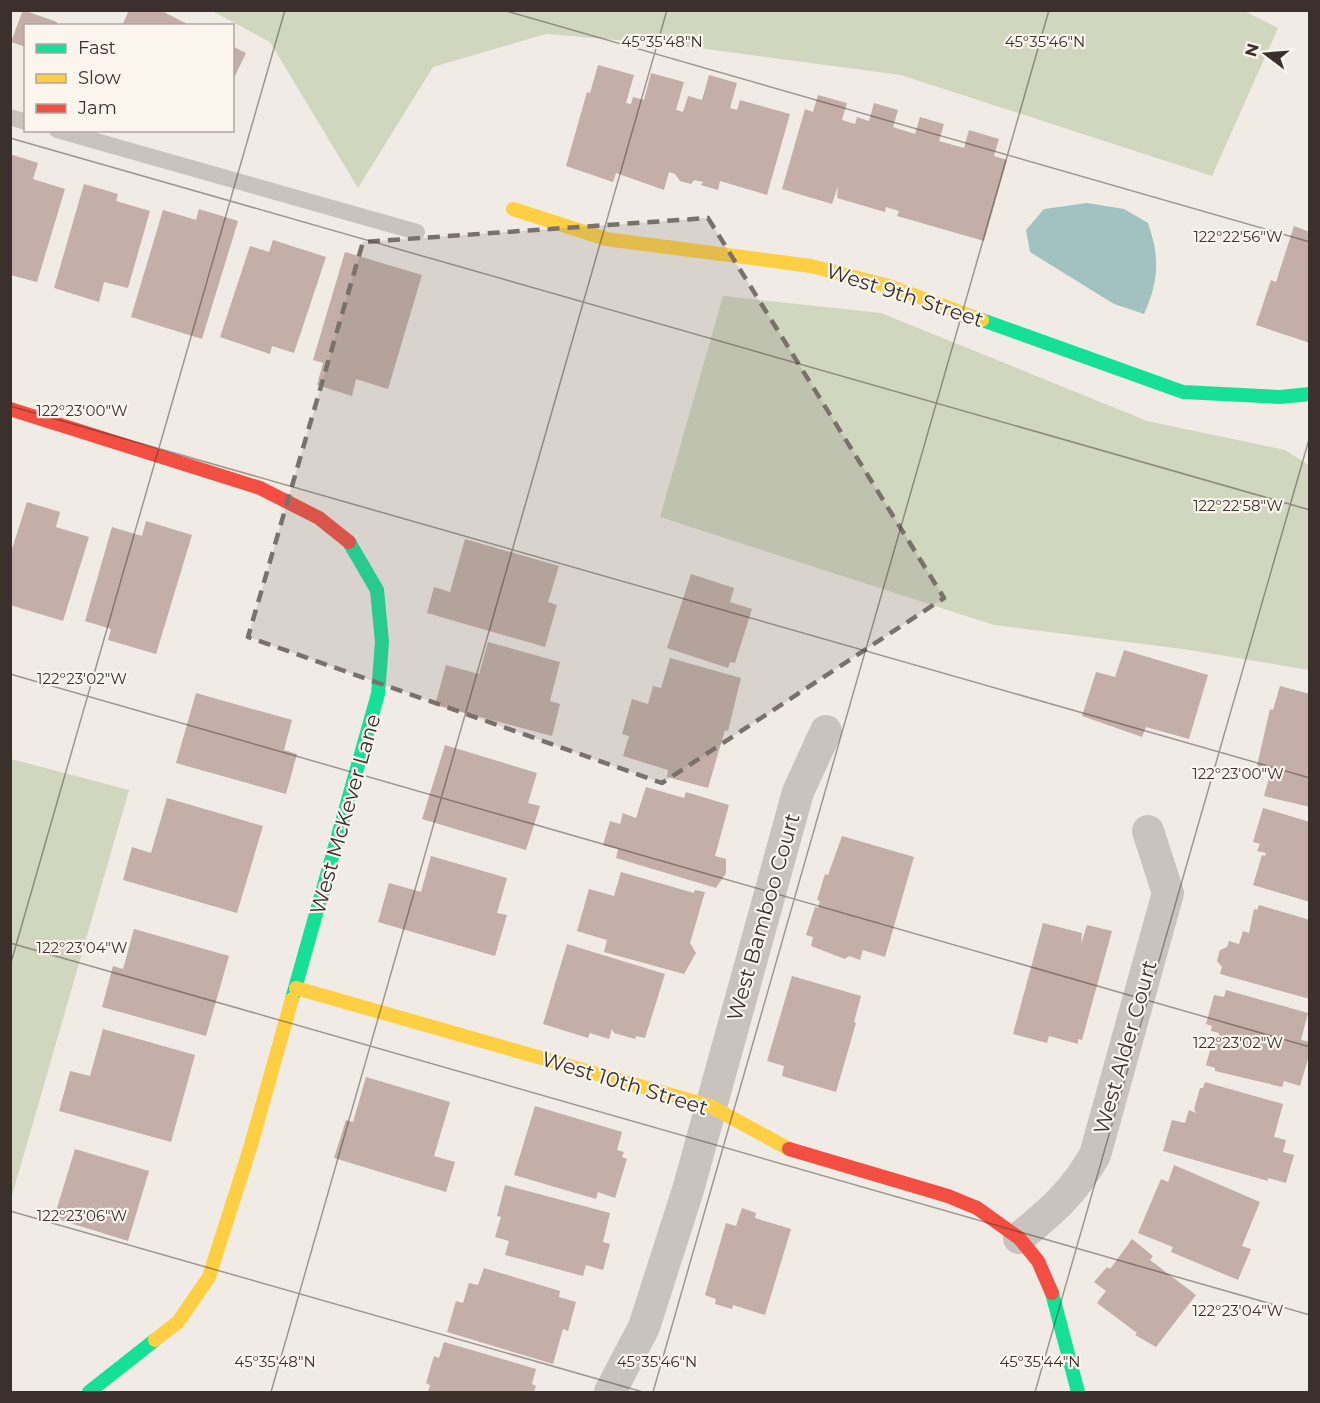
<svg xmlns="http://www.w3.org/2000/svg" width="1320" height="1403" viewBox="0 0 1320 1403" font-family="Montserrat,sans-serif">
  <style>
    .green { fill: #d1d6bf }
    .water { fill: #a1c2c1 }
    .building { fill: #c3afa7 }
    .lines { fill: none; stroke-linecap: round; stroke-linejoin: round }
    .lane { stroke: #c9c3be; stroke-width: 16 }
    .street { stroke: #c9c3be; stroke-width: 32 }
    .fast { stroke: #16e098; stroke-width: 14 }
    .slow { stroke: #ffcf43; stroke-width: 14 }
    .jam { stroke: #f24e42; stroke-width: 14 }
    .marked { fill: #7a716c; fill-opacity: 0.2; stroke: #7a716c; stroke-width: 4.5; stroke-dasharray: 12 8; stroke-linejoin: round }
    .ticks { fill: none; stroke: #3b302b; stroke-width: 1.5; stroke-opacity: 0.45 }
    .labels { text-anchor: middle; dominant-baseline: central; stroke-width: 4.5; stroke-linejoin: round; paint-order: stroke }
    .street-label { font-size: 21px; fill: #3b302b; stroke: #fbf5ee }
    .ticks-label { font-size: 15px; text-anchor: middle; fill: #3b302b; stroke: #fbf5ee; stroke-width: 4.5; stroke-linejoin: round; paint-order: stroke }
  </style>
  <rect width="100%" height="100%" fill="#f0ebe5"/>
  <g class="green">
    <polygon points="1242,10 1278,28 1212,176 901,75 676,45 546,34 433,67 358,188 270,42 212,11"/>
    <polygon points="723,296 881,313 1147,421 1285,450 1309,465 1309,670 1190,650 994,625 660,517"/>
    <polygon points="11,759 129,790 11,1199 10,759"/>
  </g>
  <path class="water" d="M1087 203 1124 209 1148 223C1160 258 1159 280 1144 314L1114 304 1030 252 1026 230 1044 209Z"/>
  <g class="building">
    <polygon points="23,10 57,22 56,26 26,26 26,47 11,42"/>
    <polygon points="129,10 160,10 191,26 122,26"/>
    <polygon points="232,46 246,53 232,82"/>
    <polygon points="598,65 634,75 626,103 631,104 633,97 644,100 651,73 684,82 676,110 683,112 688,96 702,100 709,75 737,83 730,108 737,110 740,100 790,114 767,195 720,181 718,190 701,185 703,182 694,180 691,184 680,181 675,174 669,172 664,190 616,173 613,182 566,166 587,92 590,93"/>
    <polygon points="818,95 847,103 842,120 855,124 857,117 869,121 874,103 898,110 893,127 915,134 920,117 944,124 939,141 964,148 969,130 999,139 994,156 1007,160 984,241 897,216 899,211 886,207 885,212 837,198 838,186 832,204 782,189 805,109 813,112"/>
    <polygon points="10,154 38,163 33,179 65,189 37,282 10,275"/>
    <polygon points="84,184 118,194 116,201 150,211 128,288 104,282 99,302 54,288"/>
    <polygon points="199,209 238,221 202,339 131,317 163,210 196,220"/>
    <polygon points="1294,226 1310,232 1310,343 1256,325 1271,280 1276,282"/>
    <polygon points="273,240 326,257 294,353 272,346 270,354 220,337 250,246 269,252"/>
    <polygon points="345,252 422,275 388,389 356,379 352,396 317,385 323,363 313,360"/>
    <polygon points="27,502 60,512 56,527 89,537 63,621 10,605 10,555"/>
    <polygon points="146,521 192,535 156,654 108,640 111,629 85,621 112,527 142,536"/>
    <polygon points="465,539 559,566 548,602 557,605 545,647 427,613 434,587 450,592"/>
    <polygon points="691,574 734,588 730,602 752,609 735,663 730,662 728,668 667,648"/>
    <polygon points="488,642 560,662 550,701 560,704 552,736 435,705 446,665 479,674"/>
    <polygon points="1124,650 1208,675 1189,739 1146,727 1142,737 1082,716 1096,672 1115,677"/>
    <polygon points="670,658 741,678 728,731 725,730 708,788 667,777 668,770 623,756 629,736 622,734 632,699 648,704 653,686 661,688"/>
    <polygon points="1280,686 1310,694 1310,807 1264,796 1270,774 1256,770 1270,709 1273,710"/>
    <polygon points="196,693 292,720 284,750 297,754 286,794 176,763"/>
    <polygon points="445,745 537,773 528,803 540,806 526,850 422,819"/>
    <polygon points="646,787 684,798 686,792 729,805 715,856 726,859 726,873 716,888 616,858 618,849 603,845 610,821 620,824 623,813 636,818"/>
    <polygon points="167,798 263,826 237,913 123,880 132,847 151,853"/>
    <polygon points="1263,808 1310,822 1310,902 1253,885 1262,855 1265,856 1266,853 1257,851 1260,844 1253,842"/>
    <polygon points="842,836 914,857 885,957 863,950 860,960 849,956 845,959 811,946 813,937 806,935 815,907 818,908 820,901 817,900 825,874 828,875"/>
    <polygon points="431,856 507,878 497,913 507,915 495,956 378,922 389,883 421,892"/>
    <polygon points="621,872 694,893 695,890 705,892 690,943 696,953 684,974 604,952 607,940 577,931 589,889 614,896"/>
    <polygon points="1259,905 1310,920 1310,999 1220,974 1222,967 1217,961 1220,950 1227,947 1229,941 1239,944 1243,931 1249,933 1254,909 1257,910"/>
    <polygon points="1043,923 1082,933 1081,944 1087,925 1112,931 1082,1040 1078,1039 1078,1044 1049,1036 1047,1043 1013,1034"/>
    <polygon points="134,929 229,956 206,1036 102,1007 113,966 123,969"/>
    <polygon points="567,944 665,974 645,1038 636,1036 635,1039 614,1033 612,1029 609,1039 590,1033 588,1038 543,1024"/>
    <polygon points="792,976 861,996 854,1022 856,1023 836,1092 782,1076 784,1066 767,1061"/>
    <polygon points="1226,990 1308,1013 1301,1040 1310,1042 1310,1052 1300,1086 1284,1081 1282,1087 1215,1071 1215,1068 1206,1065 1214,1036 1218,1037 1219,1033 1211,1031 1212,1026 1206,1024 1214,995 1224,997"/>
    <polygon points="103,1029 195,1055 171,1142 59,1111 70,1071 90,1076"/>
    <polygon points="366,1077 450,1102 434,1156 455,1162 446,1192 334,1158 346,1120 353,1122"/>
    <polygon points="1205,1082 1283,1104 1274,1137 1286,1140 1283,1152 1294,1155 1286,1183 1268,1178 1268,1181 1163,1151 1172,1120 1185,1123 1189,1110 1196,1113 1194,1109 1200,1088 1203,1088"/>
    <polygon points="535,1106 622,1132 617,1150 624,1152 622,1157 627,1159 615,1198 598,1192 596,1199 514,1175"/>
    <polygon points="75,1149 149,1171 128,1241 54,1218"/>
    <polygon points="1174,1165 1260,1202 1242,1246 1251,1249 1238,1280 1171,1252 1173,1247 1138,1233 1161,1179 1168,1182"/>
    <polygon points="505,1185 610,1213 603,1242 610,1244 603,1270 586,1265 583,1276 505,1255 509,1241 495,1237 501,1217 497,1216"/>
    <polygon points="742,1208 756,1213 755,1218 791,1229 765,1315 733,1305 732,1309 715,1304 716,1299 705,1295 726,1223 736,1226"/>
    <polygon points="1132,1239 1153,1256 1150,1260 1196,1295 1156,1347 1135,1335 1137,1333 1097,1303 1106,1291 1094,1282 1107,1267 1110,1269"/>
    <polygon points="484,1268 560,1291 559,1297 576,1302 568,1331 563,1329 553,1364 447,1332 456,1301 463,1303 469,1283 478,1285"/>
    <polygon points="444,1342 536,1369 532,1384 536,1386 534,1392 428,1392 430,1385 426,1383 434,1356 439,1358"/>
  </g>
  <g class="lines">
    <g class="lane">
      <polyline points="10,117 26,122"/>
      <polyline points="57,130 417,232"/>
    </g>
    <g class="street">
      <path d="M1019 1238C1053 1210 1073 1193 1095 1155L1168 893 1148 831"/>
      <polyline points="610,1392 644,1327 688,1190 798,792 826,731"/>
    </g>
    <g class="fast">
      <polyline points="982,320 1183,392 1280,397 1310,394"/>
      <polyline points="292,999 378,694 382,642 377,590 349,542"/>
      <polyline points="1052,1293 1078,1392"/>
      <polyline points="89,1392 155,1340"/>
    </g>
    <g class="slow">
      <polyline points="513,209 606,239 811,266 889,286 982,320"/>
      <polyline points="296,988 710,1106 789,1149"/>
      <polyline points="155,1340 178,1322 209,1277 251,1145 292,999"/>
    </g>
    <g class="jam">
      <polyline points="10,409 260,488 319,518 349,542"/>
      <polyline points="789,1149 948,1196 977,1208 1019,1238 1038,1261 1052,1293"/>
    </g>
  </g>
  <path class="marked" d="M708 218 944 598 662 783 248 637 363 242Z"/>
  <path class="ticks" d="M503 10 1310 242M10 138 1310 510M10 406 1310 778M10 674 1310 1047M10 943 1310 1315M10 966 285 10M10 1211 643 1392M271 1392 667 10M653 1392 1049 10M1035 1392 1310 436"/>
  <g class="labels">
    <g class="street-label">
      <text transform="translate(905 295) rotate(18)">West 9th Street</text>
      <text transform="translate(345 814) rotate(-74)">West McKever Lane</text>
      <text transform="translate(763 917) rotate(-74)">West Bamboo Court</text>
      <text transform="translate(1125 1047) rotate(-74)">West Alder Court</text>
      <text transform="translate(625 1083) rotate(17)">West 10th Street</text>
    </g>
  </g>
  <g class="ticks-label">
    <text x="662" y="47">45°35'48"N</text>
    <text x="1045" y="47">45°35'46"N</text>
    <text x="1238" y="242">122°22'56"W</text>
    <text x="82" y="416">122°23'00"W</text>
    <text x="1238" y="511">122°22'58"W</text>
    <text x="82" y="684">122°23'02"W</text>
    <text x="1238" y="779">122°23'00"W</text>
    <text x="82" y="953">122°23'04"W</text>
    <text x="1238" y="1048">122°23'02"W</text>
    <text x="82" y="1221">122°23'06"W</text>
    <text x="1238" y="1316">122°23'04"W</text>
    <text x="275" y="1367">45°35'48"N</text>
    <text x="657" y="1367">45°35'46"N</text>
    <text x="1040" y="1367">45°35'44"N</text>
  </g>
  <rect width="1320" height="1403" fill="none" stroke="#3b302b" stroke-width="24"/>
  <rect x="24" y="24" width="210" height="108" fill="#fbf5ee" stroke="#aea6a0" stroke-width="1.5"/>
  <rect x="36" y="44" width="30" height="9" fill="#16e098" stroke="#aea6a0" stroke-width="1.5"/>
  <text x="78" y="54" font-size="18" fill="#3b302b">Fast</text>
  <rect x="36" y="74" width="30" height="9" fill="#ffcf43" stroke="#aea6a0" stroke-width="1.5"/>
  <text x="78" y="84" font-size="18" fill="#3b302b">Slow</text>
  <rect x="36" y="104" width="30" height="9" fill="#f24e42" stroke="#aea6a0" stroke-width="1.5"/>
  <text x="78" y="114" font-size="18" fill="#3b302b">Jam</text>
  <g transform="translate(1266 54) rotate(286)" stroke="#fbf5ee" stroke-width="4.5" paint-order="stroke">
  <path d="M0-4.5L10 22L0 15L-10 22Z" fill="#3b302b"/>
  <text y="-9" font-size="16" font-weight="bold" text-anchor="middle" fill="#3b302b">N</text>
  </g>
</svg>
